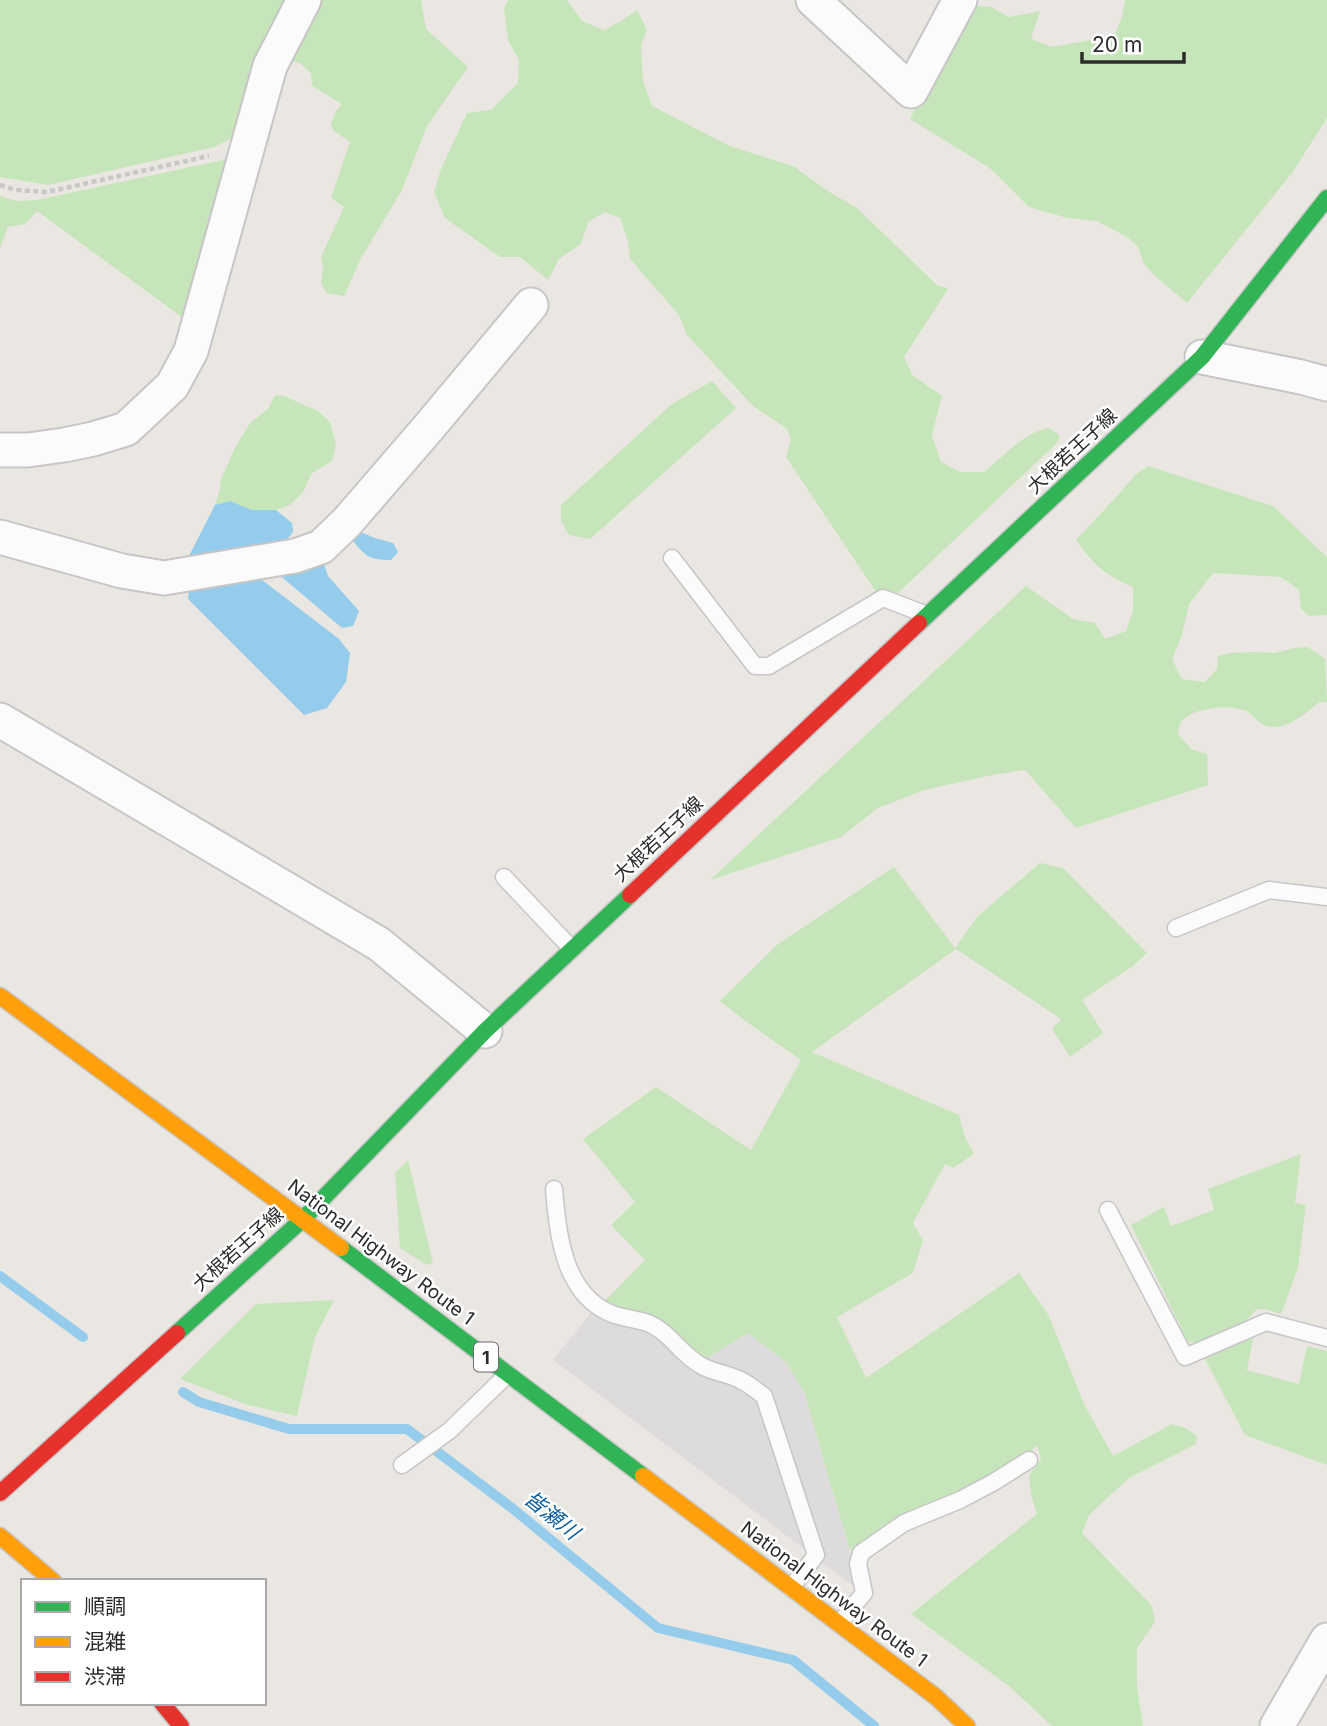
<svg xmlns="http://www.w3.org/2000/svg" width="1327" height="1726" viewBox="0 0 1327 1726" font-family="Inter,'Noto Sans JP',sans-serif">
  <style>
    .industrial { fill: #dedbdd }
    .green { fill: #c7e5ba }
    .water { fill: #95cceb }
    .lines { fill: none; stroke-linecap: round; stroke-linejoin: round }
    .stream { stroke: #95cceb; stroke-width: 10 }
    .lane-casing { stroke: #c7c6c6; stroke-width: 19 }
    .street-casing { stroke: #c7c6c6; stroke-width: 37 }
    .fast-casing { stroke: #c7c6c6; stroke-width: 19 }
    .slow-casing { stroke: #c7c6c6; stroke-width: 19 }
    .jam-casing { stroke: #c7c6c6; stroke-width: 19 }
    .path { stroke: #c8c8c7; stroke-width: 4.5; stroke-dasharray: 5 3.5; stroke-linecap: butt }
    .lane { stroke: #fcfbfb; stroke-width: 16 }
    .street { stroke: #fcfbfb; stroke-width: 33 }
    .fast { stroke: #30b455; stroke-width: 16 }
    .slow { stroke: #ff9f0a; stroke-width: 16 }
    .jam { stroke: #e5322d; stroke-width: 16 }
    .labels { text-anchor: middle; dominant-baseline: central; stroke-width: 5; stroke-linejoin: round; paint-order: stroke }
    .shield { fill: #fff; stroke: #6b6b6b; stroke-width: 2 }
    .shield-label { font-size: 18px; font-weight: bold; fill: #2b2b2b }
    .street-label { font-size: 19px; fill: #2b2b2b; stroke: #fff }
    .water-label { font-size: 21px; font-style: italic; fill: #0d5d9e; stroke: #fff }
  </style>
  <rect width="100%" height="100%" fill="#eae7e2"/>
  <polygon class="industrial" points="592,1311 648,1330 702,1361 748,1333 786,1362 805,1394 827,1473 850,1550 856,1588 553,1360"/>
  <g class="green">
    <polygon points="0,0 297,0 247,131 214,147 48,185 0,177"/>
    <polygon points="314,0 421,0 426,29 468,67 427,126 402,190 361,258 344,296 327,293 321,283 323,268 321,257 344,207 331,198 350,142 333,130 331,124 336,111 342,104 312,86 311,73 300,63 284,60"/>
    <path d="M508 0H567L582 21 604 30 621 21 637 10 647 30 641 45 643 81 652 106 730 146 795 167 826 190 857 208 937 285 948 289 904 357 912 375 942 396 932 435 941 462 960 472H984C1003 457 1024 432 1049 428L1060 436 1056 444 898 593 876 592 786 457 791 440 787 429 753 406 687 335 679 315 630 259 628 242 620 218 605 212 588 222 581 244 559 259 548 280 520 257H500L445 218 434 192 441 169 467 113 491 110 518 83 519 60 508 40 504 8Z"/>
    <polygon points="1125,0 1327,0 1327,118 1292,173 1187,303 1155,276 1144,264 1138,247 1127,237 1097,221 1067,218 1029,207 991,169 910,119 967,5 991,7 1009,17 1040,11 1031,39 1052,47 1114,36 1122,17"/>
    <polygon points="237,157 190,323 37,211 25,224 8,227 0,248 0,196 16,201 37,200"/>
    <polygon points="712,381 736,408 590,539 569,535 561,521 561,505 672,404"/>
    <polygon points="275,395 284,396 318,411 330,422 336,445 332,461 312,473 303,492 290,505 276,510 252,510 230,501 215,505 220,489 221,479 235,448 250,423 268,409"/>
    <path d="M1148 466 1273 506 1327 557V615L1309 616 1301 609 1299 590 1281 577 1213 573 1189 604 1182 635 1172 659 1182 679 1205 682 1217 669 1218 656 1231 653 1252 652 1275 653 1295 648 1308 647 1325 659 1327 702H1320C1306 712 1292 727 1273 727 1258 726 1257 717 1246 711 1231 704 1189 707 1180 724 1179 727 1179 731 1178 734L1191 749 1207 754 1208 785 1076 828 1025 770 987 776 925 790 878 808 841 837 710 880 1026 586 1073 619 1095 623 1105 639 1126 631 1133 610V587C1103 574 1095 566 1076 540L1120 493 1135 475Z"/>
    <polygon points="1040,863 1063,868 1147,953 1133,966 1082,1000 1103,1033 1070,1057 1052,1029 1061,1019 956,949 812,1052 959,1115 964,1135 974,1154 953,1168 945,1164 913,1223 923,1240 913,1273 837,1317 866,1378 1019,1273 1049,1316 1084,1404 1113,1456 1172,1424 1186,1428 1197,1437 1196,1444 1129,1478 1089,1515 1082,1533 1152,1606 1155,1622 1137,1648 1137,1687 1143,1726 1052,1726 1010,1687 911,1614 1037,1514 1031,1495 1029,1475 1041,1459 1037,1445 1030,1452 1003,1471 860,1549 850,1550 827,1473 805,1394 786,1362 748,1333 702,1361 603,1303 645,1260 611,1225 635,1202 583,1139 656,1087 751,1150 801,1060 744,1020 720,1001 778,944 894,867 955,948 978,916"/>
    <polygon points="1301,1154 1295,1203 1306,1205 1298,1268 1281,1314 1265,1309 1257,1309 1243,1324 1209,1342 1188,1342 1131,1225 1164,1207 1171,1226 1214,1210 1208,1189"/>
    <polygon points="408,1160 433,1263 427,1265 400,1248 395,1173"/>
    <polygon points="334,1300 315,1337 297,1416 248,1405 180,1379 256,1304"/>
    <polygon points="1254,1333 1247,1370 1299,1384 1307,1346 1327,1351 1327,1465 1245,1435 1205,1359 1237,1344"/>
  </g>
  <g class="water">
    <polygon points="230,501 252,510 276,510 292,523 293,532 283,545 189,556 215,505"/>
    <path d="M356 530 375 538 393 543 398 552 391 560C368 560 366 556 351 539Z"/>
    <polygon points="322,558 328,576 359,611 353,626 342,628 277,573"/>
    <polygon points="253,573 339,639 350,653 346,682 327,708 304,715 188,599 190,582"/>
  </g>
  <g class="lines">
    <g class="stream">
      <polyline points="0,1276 83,1337"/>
      <polyline points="183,1392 199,1402 289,1429 407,1429 512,1508 658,1628 793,1660 874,1726"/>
    </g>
    <g class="lane-casing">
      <g id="lane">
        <polyline points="672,558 755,666 769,666 883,598 927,615"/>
        <polyline points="504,877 572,949"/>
        <polyline points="1176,928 1269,890 1327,897"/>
        <path d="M554 1189C558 1234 563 1294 612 1314 623 1318 636 1319 648 1323 670 1332 681 1355 702 1366 715 1373 730 1374 742 1381 750 1385 757 1391 764 1396L816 1555 791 1588"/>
        <polyline points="1108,1210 1185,1357 1266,1322 1327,1338"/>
        <polyline points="402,1465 449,1431 508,1374"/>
        <polyline points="839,1624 864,1593 858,1564 861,1553 904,1523 960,1500 994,1482 1029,1460"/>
      </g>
    </g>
    <g class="street-casing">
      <g id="street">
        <polyline points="813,0 911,91 960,0"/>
        <polyline points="1202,357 1301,377 1327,384"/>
        <polyline points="0,450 28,450 64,445 93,439 126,429 172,386 191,351 270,66 304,0"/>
        <polyline points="0,537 122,571 164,578 295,556 321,547 347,522 429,427 531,305"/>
        <polyline points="0,720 379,944 485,1031"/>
        <polyline points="1277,1726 1327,1640"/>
      </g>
    </g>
    <g class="fast-casing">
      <g id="fast">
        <polyline points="919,623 1202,357 1327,198"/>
        <polyline points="341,1248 643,1476"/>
        <polyline points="177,1333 303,1219 485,1031 630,895"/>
      </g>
    </g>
    <g class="slow-casing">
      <g id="slow">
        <polyline points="0,996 341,1248"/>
        <polyline points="643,1476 936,1697 967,1726"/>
        <polyline points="0,1536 53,1581"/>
      </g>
    </g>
    <g class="jam-casing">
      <g id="jam">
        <polyline points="630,895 919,623"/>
        <polyline points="0,1493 177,1333"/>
        <polyline points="162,1703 181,1726"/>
      </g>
    </g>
    <polyline class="path" points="0,185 16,190 47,192 209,156"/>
    <use href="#lane" class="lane"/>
    <use href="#street" class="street"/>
    <use href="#fast" class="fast"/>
    <use href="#slow" class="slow"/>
    <use href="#jam" class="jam"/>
  </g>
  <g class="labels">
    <rect class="shield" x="474" y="1342.5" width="24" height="29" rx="5"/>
    <g class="shield-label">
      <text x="486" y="1357">1</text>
    </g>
    <g class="street-label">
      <text transform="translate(1072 451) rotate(-43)">大根若王子線</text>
      <text transform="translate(658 839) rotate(-43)">大根若王子線</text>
      <text transform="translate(238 1249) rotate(-42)">大根若王子線</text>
      <text transform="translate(381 1252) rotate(37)">National Highway Route 1</text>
      <text transform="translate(834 1594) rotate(37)">National Highway Route 1</text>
    </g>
    <g class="water-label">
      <text transform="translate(552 1515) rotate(39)">皆瀬川</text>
    </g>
  </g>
  <rect x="21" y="1579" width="245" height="126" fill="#ffffff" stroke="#aaaaaa" stroke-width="2"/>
  <rect x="35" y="1602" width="35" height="10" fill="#30b455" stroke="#aaaaaa" stroke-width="2"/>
  <text x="84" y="1614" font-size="21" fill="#2b2b2b">順調</text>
  <rect x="35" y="1637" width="35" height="10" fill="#ff9f0a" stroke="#aaaaaa" stroke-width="2"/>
  <text x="84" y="1649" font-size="21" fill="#2b2b2b">混雑</text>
  <rect x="35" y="1672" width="35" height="10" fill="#e5322d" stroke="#aaaaaa" stroke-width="2"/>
  <text x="84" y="1684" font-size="21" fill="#2b2b2b">渋滞</text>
  <path d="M1082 52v10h102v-10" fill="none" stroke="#2b2b2b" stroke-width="3.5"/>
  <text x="1092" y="52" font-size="21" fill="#2b2b2b" stroke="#ffffff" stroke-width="5" paint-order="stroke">20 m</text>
</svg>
